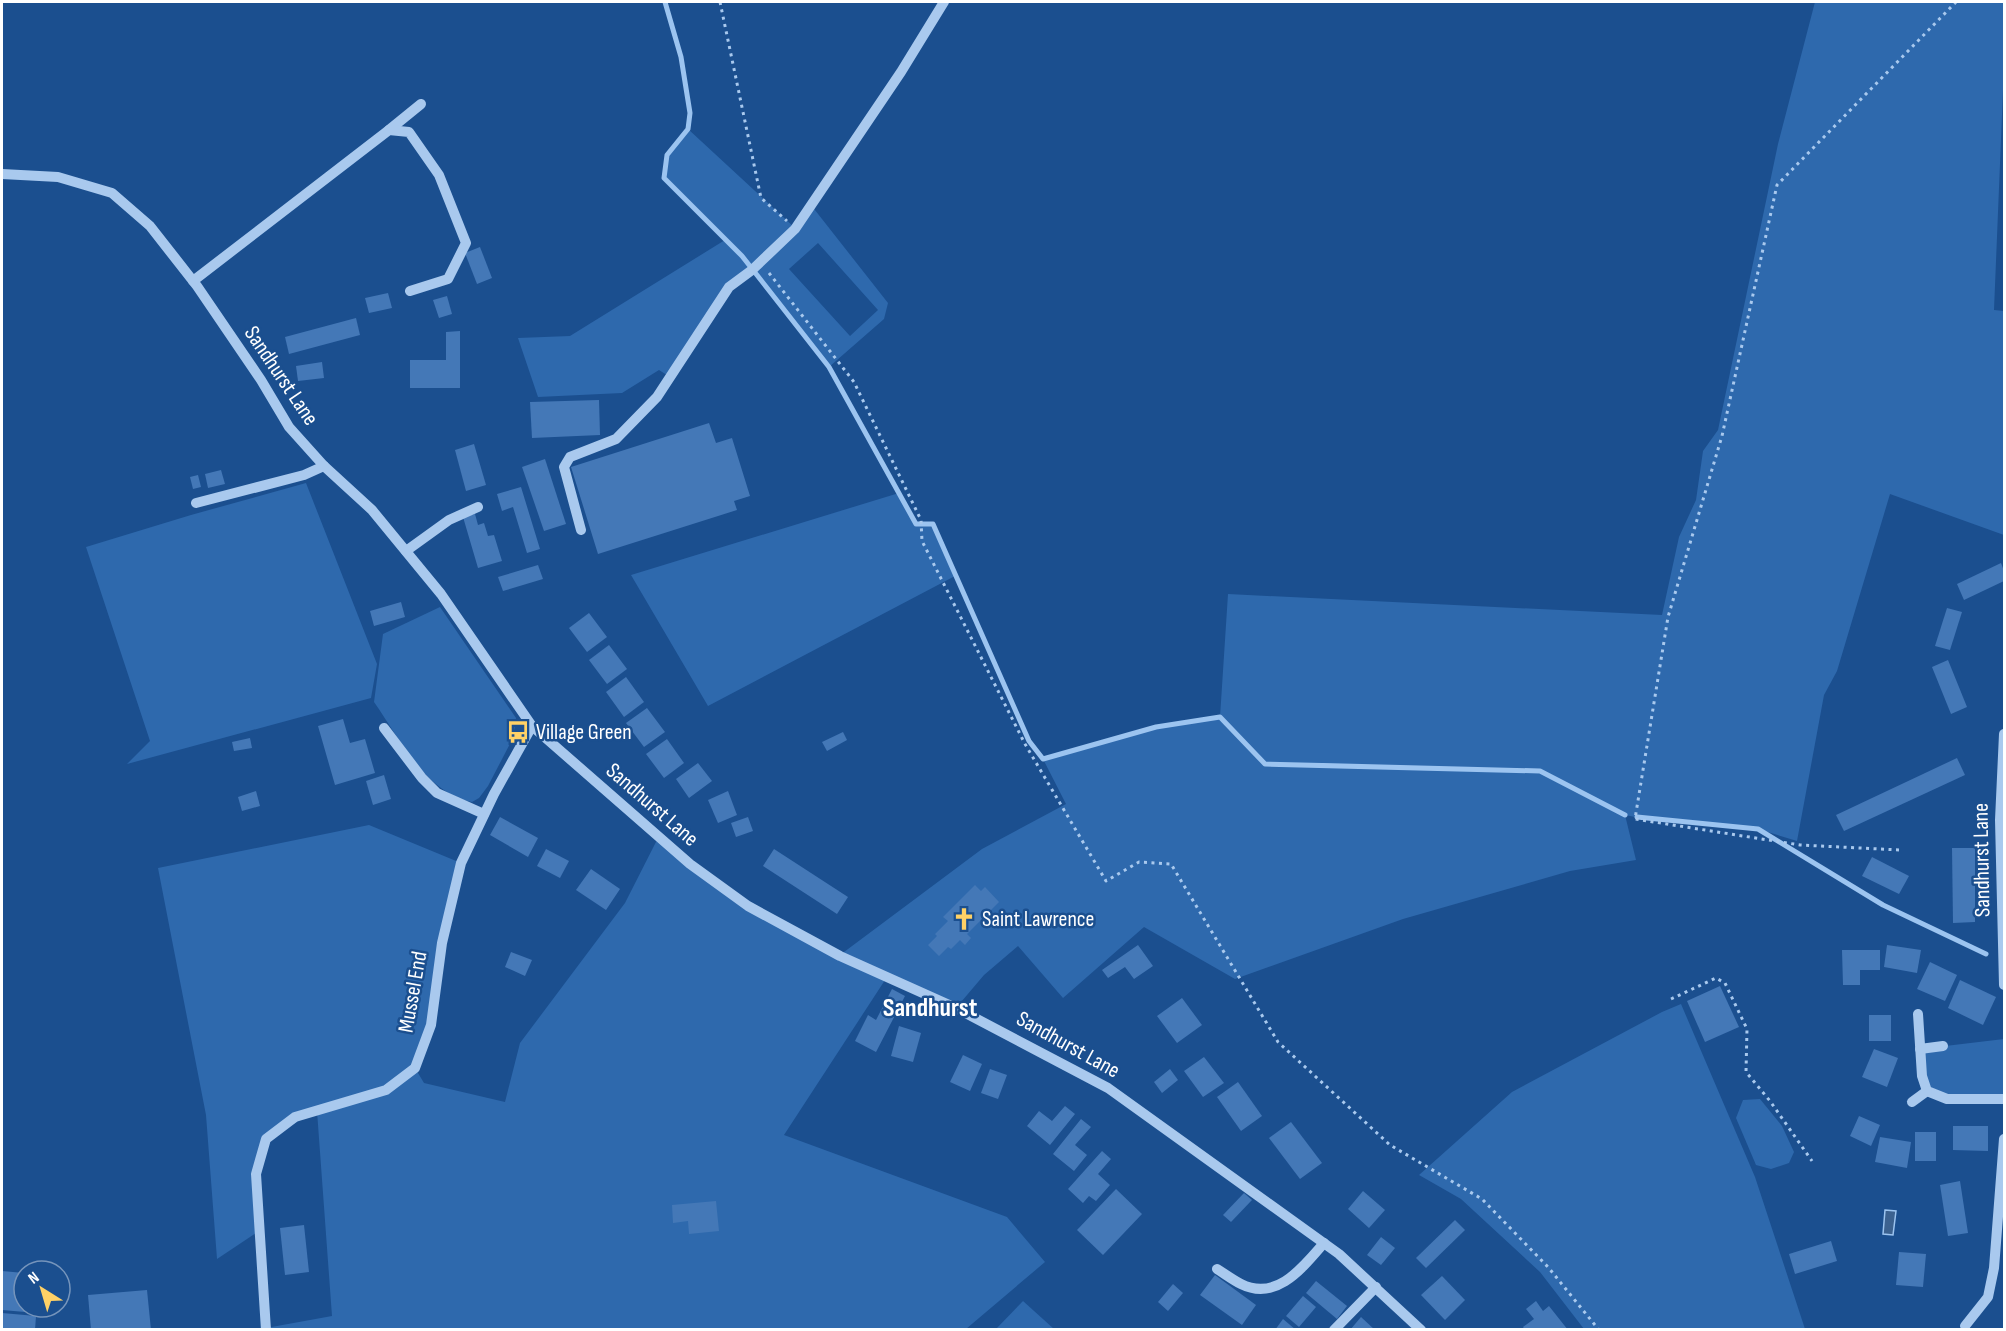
<svg xmlns="http://www.w3.org/2000/svg" width="2006" height="1331" viewBox="0 0 2006 1331" font-family="'Sofia Sans Condensed',sans-serif">
  <style>
    .green { fill: #2e69ad; fill-rule: evenodd }
    .water { fill: #3c6290; stroke: #9cc4f0; stroke-width: 1.5 }
    .lines { fill: none; stroke-linecap: round; stroke-linejoin: round }
    .stream { stroke: #9cc4f0; stroke-width: 5 }
    .building { fill: #4478b7 }
    .path { stroke: #a9c9ee; stroke-width: 3; stroke-dasharray: 3 4.5; stroke-linecap: butt }
    .minor { stroke: #a9c9ee; stroke-width: 10 }
    .labels { text-anchor: middle; dominant-baseline: central; stroke-width: 5; stroke-linejoin: round; paint-order: stroke }
    .street-label { font-size: 22px; fill: #fff; stroke: #1b4f8f }
    .poi-label { font-size: 22px; fill: #fff; stroke: #1b4f8f; text-anchor: start }
    .quarter-label { font-size: 26px; font-weight: bold; fill: #fff; stroke: #1b4f8f }
  </style>
  <rect width="100%" height="100%" fill="#1b4f8f"/>
  <g class="green">
    <polygon points="1815,2 2004,2 2004,66 1994,310 2004,311 2004,535 1890,494 1837,671 1824,695 1797,841 1758,829 1650,820 1625,815 1636,860 1570,871 1403,919 1235,979 1144,927 1063,998 1018,946 984,975 956,1008 887,977 784,1135 1007,1217 1045,1262 966,1329 266,1329 266,1328 332,1316 317,1111 266,1139 256,1174 259,1231 217,1259 206,1115 158,868 369,825 461,863 431,1025 415,1068 424,1083 505,1102 520,1043 625,903 658,838 748,906 840,955 982,849 1066,804 1043,759 1156,727 1220,717 1228,594 1662,615 1679,537 1696,500 1703,451 1718,430 1778,144"/>
    <path d="M688 129 795 228 811 205 888 303 884 319 829 367 752 270 729 287 670 377 659 370 622 393 538 397 518 338 570 336 725 240 664 178 667 155ZM818 243 878 310 850 336 789 269Z"/>
    <polygon points="306,483 377,664 371,698 127,764 150,741 86,547 191,515"/>
    <polygon points="899,493 916,524 933,524 955,576 708,706 631,575"/>
    <path d="M440 607 516 718 513 738 488 786 479 798 472 802C424 792 400 739 374 702L383 634Z"/>
    <polygon points="1681,1004 1755,1177 1805,1329 1584,1329 1540,1272 1461,1199 1419,1175 1512,1092 1662,1012"/>
    <polygon points="2004,1039 2004,1099 1947,1099 1927,1091 1920,1049"/>
    <polygon points="1760,1099 1782,1126 1794,1152 1789,1163 1771,1169 1756,1165 1736,1118 1743,1100"/>
    <polygon points="1023,1301 1054,1329 996,1329"/>
  </g>
  <polygon class="water" points="1885,1210 1896,1211 1893,1235 1883,1234"/>
  <g class="lines">
    <g class="stream">
      <polyline points="665,2 681,57 690,113 688,129 667,155 664,178 742,256 829,367 916,524 933,524 1029,741 1043,759 1156,727 1220,717 1265,764 1540,771 1625,815"/>
      <polyline points="1637,817 1758,829 1883,905 1986,954"/>
    </g>
  </g>
  <g class="building">
    <polygon points="480,247 492,278 477,284 465,253"/>
    <polygon points="388,293 392,308 369,313 365,298"/>
    <polygon points="447,296 452,314 439,318 433,300"/>
    <polygon points="356,318 360,335 289,354 285,337"/>
    <polygon points="460,331 460,388 410,388 410,360 446,360 446,332"/>
    <polygon points="322,362 324,378 298,381 296,366"/>
    <polygon points="599,400 600,435 532,438 530,402"/>
    <polygon points="709,423 716,443 732,438 750,496 734,501 737,510 598,554 571,467"/>
    <polygon points="474,444 486,485 466,491 455,450"/>
    <polygon points="545,459 566,524 544,531 522,467"/>
    <polygon points="221,470 225,484 208,488 205,474"/>
    <polygon points="198,475 201,487 193,489 190,477"/>
    <polygon points="521,487 540,549 527,553 513,507 502,511 497,494"/>
    <polygon points="475,514 478,525 484,523 488,536 494,535 502,561 478,568 463,517"/>
    <polygon points="2001,563 2004,571 2004,581 1964,600 1957,584"/>
    <polygon points="538,565 543,579 503,591 498,577"/>
    <polygon points="401,602 405,617 374,626 370,611"/>
    <polygon points="1947,608 1962,612 1950,650 1935,646"/>
    <polygon points="589,613 607,637 587,652 569,628"/>
    <polygon points="609,645 627,669 607,684 589,660"/>
    <polygon points="1948,660 1967,707 1951,714 1932,667"/>
    <polygon points="626,677 644,702 624,717 606,692"/>
    <polygon points="647,708 665,732 644,747 626,723"/>
    <polygon points="343,719 350,743 365,739 375,773 335,785 318,726"/>
    <polygon points="843,732 847,740 827,751 822,742"/>
    <polygon points="250,738 252,748 234,751 232,742"/>
    <polygon points="667,739 684,763 664,778 646,754"/>
    <polygon points="1957,758 1965,775 1844,831 1836,815"/>
    <polygon points="698,763 712,781 689,798 676,779"/>
    <polygon points="384,775 391,799 373,805 366,781"/>
    <polygon points="256,791 260,806 242,811 238,797"/>
    <polygon points="728,791 737,815 718,823 708,800"/>
    <polygon points="500,817 538,838 528,857 490,835"/>
    <polygon points="748,817 753,831 736,837 731,823"/>
    <polygon points="1952,848 1975,848 1975,922 1953,923"/>
    <polygon points="546,849 569,861 560,878 537,866"/>
    <polygon points="774,849 848,897 837,914 763,866"/>
    <polygon points="1872,857 1909,876 1899,894 1862,876"/>
    <polygon points="591,869 620,889 606,910 576,890"/>
    <polygon points="975,885 981,891 985,887 999,902 967,934 971,938 965,945 960,940 951,949 948,947 939,956 928,945 937,936 935,934 948,921 943,917"/>
    <polygon points="1138,945 1153,966 1134,979 1125,967 1108,978 1102,970"/>
    <polygon points="1887,945 1921,950 1917,973 1884,967"/>
    <polygon points="1842,950 1880,950 1880,970 1860,970 1860,985 1843,985"/>
    <polygon points="511,952 532,960 525,976 505,967"/>
    <polygon points="1930,962 1957,975 1945,1001 1917,989"/>
    <polygon points="1960,980 1996,997 1983,1025 1948,1008"/>
    <polygon points="1720,986 1739,1027 1705,1042 1687,1001"/>
    <polygon points="892,989 905,996 876,1052 855,1041 868,1015 876,1020"/>
    <polygon points="1182,998 1202,1025 1177,1043 1157,1016"/>
    <rect x="1869" y="1015" width="22" height="26"/>
    <polygon points="899,1026 921,1033 913,1062 891,1056"/>
    <polygon points="1874,1049 1898,1058 1887,1087 1862,1077"/>
    <polygon points="963,1055 982,1064 970,1091 950,1082"/>
    <polygon points="1204,1057 1224,1083 1203,1097 1184,1071"/>
    <polygon points="990,1069 1007,1075 998,1099 981,1093"/>
    <polygon points="1170,1069 1178,1080 1162,1093 1154,1082"/>
    <polygon points="1238,1082 1262,1116 1241,1131 1217,1097"/>
    <polygon points="1065,1106 1075,1114 1050,1145 1027,1126 1039,1111 1052,1121"/>
    <polygon points="1859,1116 1880,1125 1871,1146 1850,1136"/>
    <polygon points="1081,1119 1091,1127 1075,1145 1087,1155 1074,1171 1053,1154"/>
    <polygon points="1291,1122 1322,1163 1300,1179 1269,1138"/>
    <polygon points="1953,1126 1988,1126 1988,1151 1953,1150"/>
    <rect x="1915" y="1132" width="21" height="29"/>
    <polygon points="1880,1137 1911,1142 1907,1168 1875,1162"/>
    <polygon points="1102,1151 1111,1159 1098,1174 1110,1185 1096,1201 1089,1196 1083,1203 1068,1189"/>
    <polygon points="1960,1181 1968,1233 1948,1236 1940,1185"/>
    <polygon points="1116,1189 1142,1214 1103,1255 1077,1230"/>
    <polygon points="1363,1191 1385,1210 1369,1228 1348,1209"/>
    <polygon points="1244,1193 1252,1200 1231,1222 1223,1215"/>
    <polygon points="716,1201 719,1231 689,1234 688,1221 673,1223 672,1205"/>
    <polygon points="1455,1220 1465,1230 1426,1268 1416,1258"/>
    <polygon points="304,1225 309,1272 285,1275 280,1228"/>
    <polygon points="1381,1237 1395,1248 1381,1265 1367,1255"/>
    <polygon points="1831,1241 1837,1261 1795,1274 1789,1254"/>
    <polygon points="1899,1252 1926,1254 1923,1287 1896,1285"/>
    <polygon points="2,1271 24,1273 24,1307 37,1307 37,1313 2,1310"/>
    <polygon points="1215,1275 1256,1305 1242,1325 1200,1295"/>
    <polygon points="1442,1276 1465,1300 1445,1320 1421,1295"/>
    <polygon points="1316,1281 1347,1306 1337,1319 1306,1293"/>
    <polygon points="1173,1284 1183,1293 1168,1311 1158,1302"/>
    <polygon points="147,1290 151,1330 91,1330 88,1295"/>
    <polygon points="1303,1296 1316,1307 1299,1327 1286,1316"/>
    <polygon points="1536,1301 1543,1311 1549,1306 1568,1330 1525,1330 1523,1327 1534,1319 1526,1309"/>
    <polygon points="2,1313 36,1316 35,1330 2,1330"/>
    <polygon points="1361,1317 1375,1330 1350,1330"/>
    <polygon points="1283,1319 1296,1330 1275,1330"/>
  </g>
  <g class="lines">
    <g class="path">
      <polyline points="720,2 761,198 787,221"/>
      <polyline points="769,273 854,382 921,520 922,541 1025,744 1106,881 1139,862 1171,864 1278,1042 1390,1145 1482,1199 1548,1267 1599,1330"/>
      <polyline points="1899,850 1800,845 1635,819 1668,617 1722,436 1777,185 1956,2"/>
      <polyline points="1671,999 1716,978 1725,983 1747,1029 1746,1072 1770,1101 1812,1161"/>
    </g>
    <g class="minor">
      <polyline points="389,130 421,104"/>
      <polyline points="2,174 58,177 112,193 150,226 197,286 261,380 289,427 324,466 372,510 441,594 532,726 690,864 748,906 840,956 956,1008 1108,1088 1339,1254 1421,1330"/>
      <polyline points="193,281 389,130 409,132 439,175 466,243 448,279 410,291"/>
      <polyline points="196,503 304,475 324,466"/>
      <polyline points="581,530 564,467 570,457 616,439 657,397 729,287 752,270 795,229 901,72 944,2"/>
      <polyline points="406,551 449,520 478,507"/>
      <polyline points="384,728 422,778 437,793 484,814"/>
      <polyline points="2004,734 2000,820 2004,985"/>
      <polyline points="1918,1014 1922,1076 1927,1091 1947,1099 2004,1099"/>
      <polyline points="1920,1049 1943,1046"/>
      <polyline points="1912,1102 1927,1091"/>
      <path d="M1217 1269C1225 1274 1233 1280 1241 1284 1277 1302 1303 1267 1324 1243"/>
      <polyline points="1965,1326 1988,1297 1994,1268 2004,1139"/>
      <polyline points="266,1330 256,1174 266,1139 295,1117 386,1090 415,1068 431,1025 442,943 461,863 494,794 532,726"/>
      <polyline points="1334,1330 1376,1287"/>
    </g>
  </g>
  <defs>
    <g id="bus-bare" transform="scale(1.8)"><path d="M-5-6H5V4H4V6H2V4H-2V6H-4V4H-5ZM-3.5-4V0h7V-4ZM-3.5 1.2v1.5H-2V1.2ZM2 1.2v1.5H3.5V1.2Z" fill="#ffd166" stroke="#1b4f8f" stroke-width="2.5" paint-order="stroke"/></g>
    <g id="church-bare" transform="scale(1.8)"><path d="M-1.2-6h2.4v3.5h3.3v2.4h-3.3V6h-2.4V-.1h-3.3v-2.4h3.3Z" fill="#ffd166" stroke="#1b4f8f" stroke-width="2.5" paint-order="stroke"/></g>
  </defs>
  <g fill-rule="evenodd">
    <use href="#bus-bare" x="518" y="732"/>
    <use href="#church-bare" x="964" y="919"/>
  </g>
  <g class="labels">
    <g class="street-label">
      <text transform="translate(281 376) rotate(56)">Sandhurst Lane</text>
      <text transform="translate(652 805) rotate(41)">Sandhurst Lane</text>
      <text transform="translate(1982 860) rotate(-91)">Sandhurst Lane</text>
      <text transform="translate(413 992) rotate(-80)">Mussel End</text>
      <text transform="translate(1068 1045) rotate(29)">Sandhurst Lane</text>
    </g>
    <g class="poi-label">
      <text x="536" y="732">Village Green</text>
      <text x="982" y="919">Saint Lawrence</text>
    </g>
    <g class="quarter-label">
      <text x="930" y="1008">Sandhurst</text>
    </g>
  </g>
  <rect width="2006" height="1331" fill="none" stroke="#ffffff" stroke-width="6"/>
  <g transform="translate(42 1289) rotate(323)"><circle r="28" fill="#1b4f8f" stroke="#7695bc" stroke-width="1.5"/>
  <path d="M0-4.5L10 22L0 15L-10 22Z" fill="#ffd166"/>
  <text y="-9" font-size="16" font-weight="bold" text-anchor="middle" fill="#ffffff">N</text>
  </g>
</svg>
